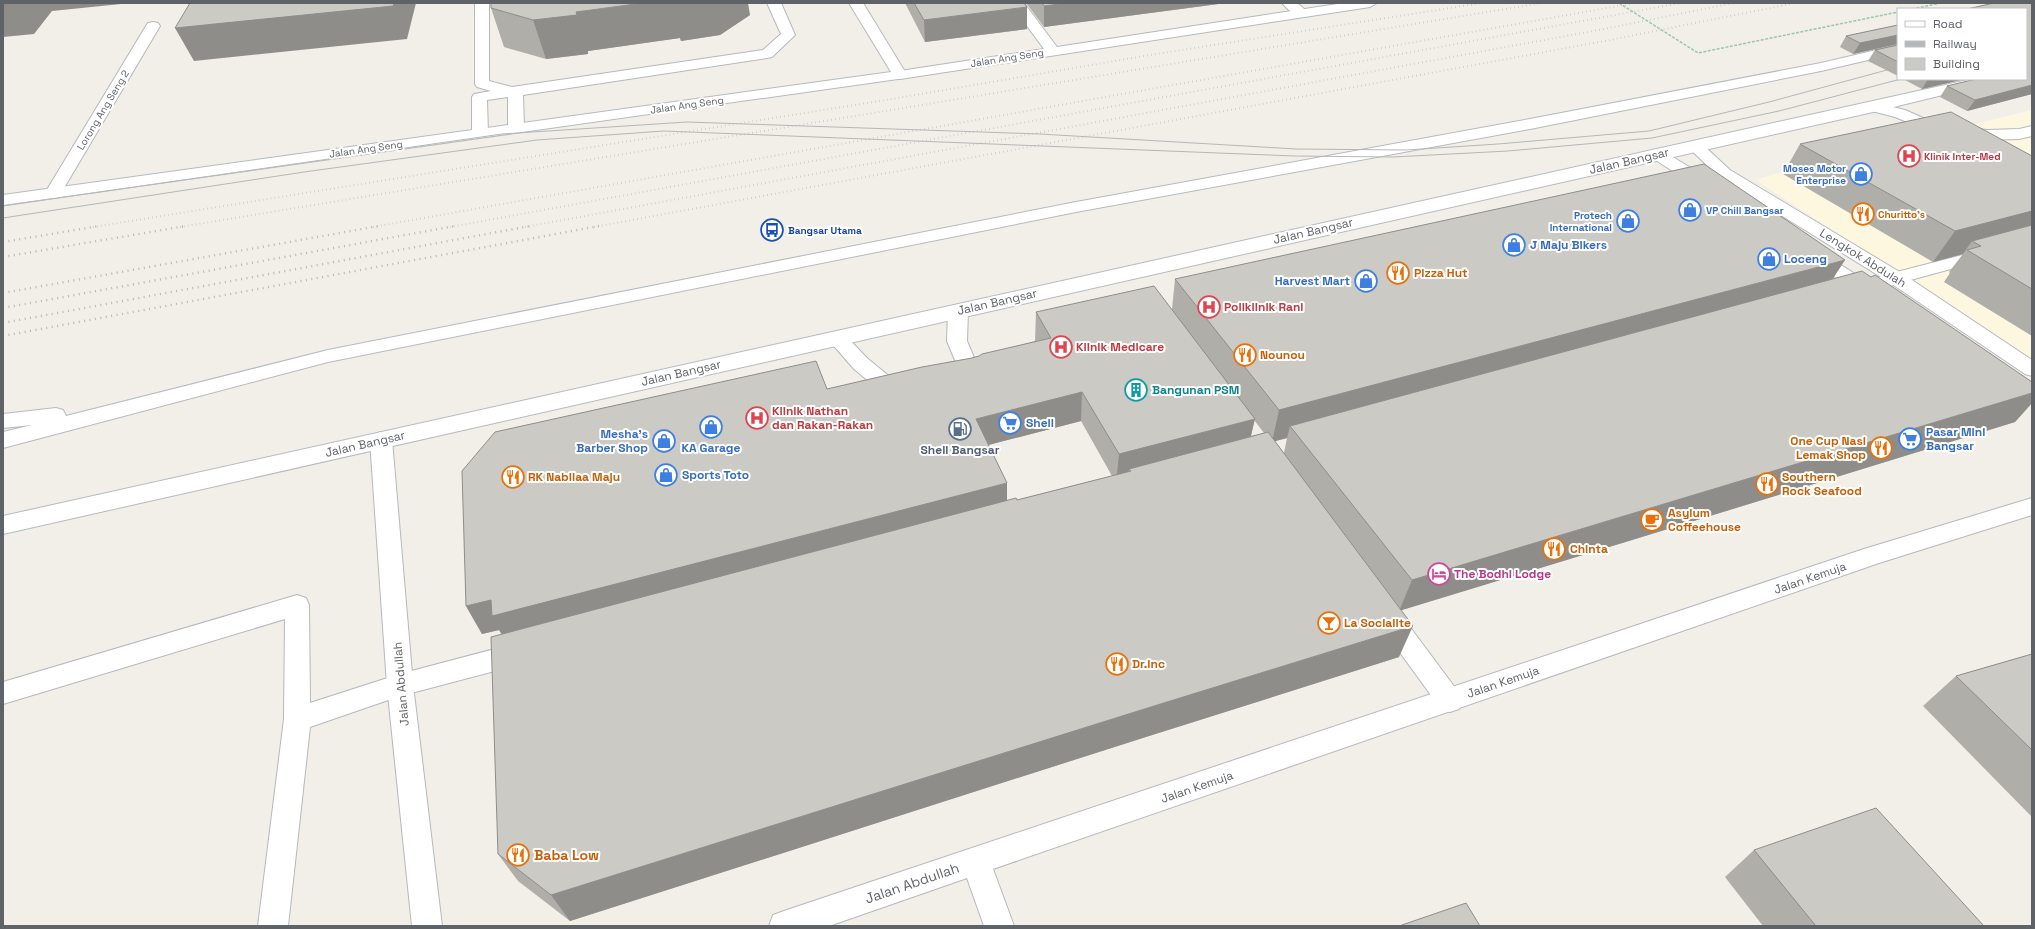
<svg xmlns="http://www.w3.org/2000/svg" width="2035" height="929" viewBox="0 0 2035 929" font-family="'Space Grotesk',sans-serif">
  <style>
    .commercial { fill: #fef7e0 }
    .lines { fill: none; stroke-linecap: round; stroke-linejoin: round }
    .lane-casing { stroke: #b5b8bc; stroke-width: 2 }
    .street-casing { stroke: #b5b8bc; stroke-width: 2 }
    .secondary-casing { stroke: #b6babf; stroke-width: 2 }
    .path { stroke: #9cc7a9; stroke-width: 1.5; stroke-dasharray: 3 1.5; stroke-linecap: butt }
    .lane { fill: #fff; fill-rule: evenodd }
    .street { fill: #fff; fill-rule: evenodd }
    .secondary { fill: #fff; fill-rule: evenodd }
    .tram { stroke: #b6b7b8; stroke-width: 1 }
    .rail-far1 { stroke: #b6b7b8; stroke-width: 2; stroke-dasharray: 0.5 3.5; stroke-linecap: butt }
    .rail { stroke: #b6b7b8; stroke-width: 2.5; stroke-dasharray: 1 4.5; stroke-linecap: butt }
    .path-bridge { stroke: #9cc7a9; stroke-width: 1.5; stroke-dasharray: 3 1.5; stroke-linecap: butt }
    .wall { fill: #afaea9; fill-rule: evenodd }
    .shaded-wall { fill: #8f8d8a }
    .building { fill: #cccac5; stroke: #8f8d8a }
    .labels { text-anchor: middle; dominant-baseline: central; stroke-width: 4; stroke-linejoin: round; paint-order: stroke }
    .far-street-label { font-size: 10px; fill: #5f6368; stroke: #fff }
    .far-health-label { font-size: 10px; font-weight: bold; fill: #be3a42; stroke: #fff; text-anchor: start }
    .far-shop-label { font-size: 10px; font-weight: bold; fill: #366cbe; stroke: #fff; text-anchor: end }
    .far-food-label { font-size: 10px; font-weight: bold; fill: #c56008; stroke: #fff; text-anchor: start }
    .far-transit-label { font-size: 10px; font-weight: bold; fill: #164399; stroke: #fff; text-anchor: start }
    .street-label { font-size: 12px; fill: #5f6368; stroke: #fff }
    .shop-label { font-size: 12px; font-weight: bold; fill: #366cbe; stroke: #fff; text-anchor: start }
    .food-label { font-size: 12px; font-weight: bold; fill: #c56008; stroke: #fff; text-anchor: start }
    .health-label { font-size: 12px; font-weight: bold; fill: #be3a42; stroke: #fff; text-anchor: start }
    .culture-label { font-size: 12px; font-weight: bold; fill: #0d838f; stroke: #fff; text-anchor: start }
    .service-label { font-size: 12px; font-weight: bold; fill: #4e5e75; stroke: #fff }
    .hotel-label { font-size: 12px; font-weight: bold; fill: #b23c85; stroke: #fff; text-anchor: start }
    .near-food-label { font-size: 14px; font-weight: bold; fill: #c56008; stroke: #fff; text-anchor: start }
    .near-street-label { font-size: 14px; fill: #5f6368; stroke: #fff }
  </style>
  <rect width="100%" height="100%" fill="#f1efe8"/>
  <polygon class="commercial" points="2032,110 2032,362 1756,180 1925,127 1959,128"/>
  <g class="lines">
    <g class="lane-casing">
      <g id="lane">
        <polygon points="475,3 489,3 489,81 512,87 763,50 781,34 767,3 781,3 795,35 772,57 767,58 523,95 524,128 522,131 510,131 508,128 508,97 487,100 488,133 486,136 474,136 472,133 472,97 474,94 491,91 477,87 475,84"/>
        <path d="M1282 3H1297L1309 13 1307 16C1297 18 1288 10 1282 3Z"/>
        <polygon points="1873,102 1905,110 1939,125 1987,130 2019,129 2032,126 2032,136 2019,139 1987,140 1936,134 1895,117 1868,110 1865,107 1868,104"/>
        <polygon points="2032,237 2032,247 1903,282 1857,297 1850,295 1848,291 1850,287 1889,274"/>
        <polygon points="958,305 965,307 968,311 967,341 983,379 980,384 963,388 956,386 953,381 956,376 961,375 947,341 948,311 951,307"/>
        <polygon points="837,332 844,334 868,359 900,385 909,387 912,392 909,397 896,400 889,398 854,369 827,338 830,334"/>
        <polygon points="297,595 306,598 309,605 310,703 400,674 521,642 530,645 534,653 530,661 521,664 400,696 310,727 288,926 258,926 284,719 285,619 3,704 3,682"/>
        <polygon points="1389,608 1398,611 1459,693 1463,701 1459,709 1450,712 1441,709 1380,625 1377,618 1380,611"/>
      </g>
    </g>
    <g class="street-casing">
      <g id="street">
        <polygon points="1010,3 1024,3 1057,47 1344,3 1377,3 1370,7 900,79 895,78 893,75 895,72 900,71 1044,49"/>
        <polygon points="153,22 158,23 160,26 61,193 59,197 53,198 47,197 45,193 146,26 148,23"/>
        <polygon points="1695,141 1701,143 1730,170 1903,274 2032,360 2032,376 2025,374 1889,282 1718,176 1687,146 1689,143"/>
        <polygon points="1657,149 1663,151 1712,181 1714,185 1712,189 1706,190 1700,189 1651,157 1649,154 1651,151"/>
        <polygon points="1813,250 1819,251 1877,288 1879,292 1877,296 1870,298 1863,296 1807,259 1804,255 1807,251"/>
        <polygon points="381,432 389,435 392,440 413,685 442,926 412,926 387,685 370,440 373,435"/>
        <polygon points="2032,498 2032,515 1879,563 993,869 1014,926 984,926 967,878 829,926 769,926 773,915 784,911 1864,549"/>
      </g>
    </g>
    <g class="secondary-casing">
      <g id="secondary">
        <polygon points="849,3 863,3 907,75 905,78 3,205 3,195 891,72"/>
        <polygon points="1898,45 1898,53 1821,71 1530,129 1076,212 328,362 3,448 3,432 32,425 3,428 3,414 56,408 63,410 66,416 328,350 1076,202 1530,119 1821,63"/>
        <polygon points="1972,79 1998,79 1996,82 1873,112 3,534 3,516"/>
      </g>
    </g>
    <polyline class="path" points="1912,9 1941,3"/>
    <use href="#lane" class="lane"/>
    <use href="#street" class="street"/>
    <use href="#secondary" class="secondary"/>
    <g class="tram">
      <polyline points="3,206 502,134 687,122 1040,134 1296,149 1406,150 1498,144 1649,131 1769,102 1898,67"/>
      <polyline points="3,218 304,172 537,140 664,131 1294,156 1393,157 1508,151 1652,138 1779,111 1901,79"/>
    </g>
    <g class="rail-far1">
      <polyline points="93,227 892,99 1150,55 1482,3"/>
      <polyline points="180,227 1542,3"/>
      <polyline points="373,227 1635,3"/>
      <polyline points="450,227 1681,3"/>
      <polyline points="525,227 1604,29 1734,3"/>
      <polyline points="594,227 1610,40 1795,3"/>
    </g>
    <g class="rail">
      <polyline points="3,242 99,226"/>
      <polyline points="3,257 186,226"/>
      <polyline points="3,293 379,226"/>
      <polyline points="3,308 455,226"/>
      <polyline points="3,323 530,226"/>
      <polyline points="3,336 599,226"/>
    </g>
    <polyline class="path-bridge" points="1619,3 1698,53 1898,12"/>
  </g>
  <g class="wall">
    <polygon points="905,3 1024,3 1027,7 1027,29 925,42"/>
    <polygon points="1026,3 1226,3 1044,27"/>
    <polygon points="491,8 750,15 720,35 681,41 680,38 588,51 588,54 546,59 504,47"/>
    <polygon points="1898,25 1898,44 1853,54 1840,47 1846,36"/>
    <polygon points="1898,45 1898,76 1868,61 1875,50"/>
    <polygon points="1903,79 1965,79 1922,89"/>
    <polygon points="1947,86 2032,94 1967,111 1940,97"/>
    <polygon points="1800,144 2032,156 2032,336 1944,282 1950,273 1949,272 1963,254 1933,262 1783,174"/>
    <path d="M1175 279H1832L2032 382V403L2015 422 1632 540 1401 610 1399 657 1149 736 570 921 518 881 498 854 502 634 499 630 482 634 466 606 972 358 1035 341 1036 312 1172 309ZM1254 420 1264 433 1251 436ZM1081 421 1112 476 1017 500 1007 501V483L988 445ZM1287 438 1284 453 1275 441Z"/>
    <polygon points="2032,654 2032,817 1923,706 1956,676"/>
    <polygon points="1754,850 1984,926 1763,926 1725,877"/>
  </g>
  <g class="shaded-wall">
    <polygon points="3,3 131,3 52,11 34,34 3,37"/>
    <polygon points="394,3 416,3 407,39 194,61 175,28"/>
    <polygon points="643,3 748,3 750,15 720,35 681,41 680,38 588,51 588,54 546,59 533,20 576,12"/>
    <polygon points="1067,3 1226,3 1044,27 1044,6"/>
    <polygon points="1027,7 1027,29 925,42 924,20"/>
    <polygon points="1898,35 1898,44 1853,54 1860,43"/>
    <polygon points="1928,79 1965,79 1922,89"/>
    <polygon points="2032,85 2032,94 1967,111 1975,100"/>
    <polygon points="2032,211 2032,236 1981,246 1972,241 1963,254 1933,262 1955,231"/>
    <polygon points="1845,260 1825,291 1290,426 1287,438 1272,442 1279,410"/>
    <polygon points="1082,392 1081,421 977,448 976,419"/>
    <polygon points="2032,393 2032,403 2015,422 1632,540 1399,611 1412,580"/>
    <polygon points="1255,419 1248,448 1131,471 1129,469 1128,480 1116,483 1119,454"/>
    <polygon points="1007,483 1007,512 508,644 499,630 482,634 466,606 491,600"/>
    <polygon points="1413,626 1399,657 1149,736 570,921 551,895 1154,706"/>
  </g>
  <g class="building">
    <polygon points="190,3 394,3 393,6 175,28"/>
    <polygon points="491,3 643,3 576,12 577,15 533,20 491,8"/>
    <polygon points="914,3 1024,3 1027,7 924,20"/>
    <polygon points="1042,3 1067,3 1044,6"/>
    <polygon points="1994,3 2032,3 2032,85 1975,100 1947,86 1976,79 2026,79 2026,9 1967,9"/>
    <polygon points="1898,25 1898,35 1860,43 1846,36"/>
    <polygon points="1898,45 1898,62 1875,50"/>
    <polygon points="1951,112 2032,156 2032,211 1955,231 1800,144"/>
    <polygon points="1704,164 1845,260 1279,410 1175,279"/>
    <polygon points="2032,225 2032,289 1967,250 1981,246 1972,241"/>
    <polygon points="1862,271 1871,277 1875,275 2032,382 2032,393 1412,580 1290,426"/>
    <polygon points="1154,286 1255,419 1119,454 1082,392 976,419 1007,483 492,616 491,600 466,606 462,471 495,432 816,361 827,389 922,367 972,358 979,356 982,354 1051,338 1036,312"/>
    <polygon points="1268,432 1413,626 1154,706 551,895 498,854 491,637 1016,498 1017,500 1131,471 1129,469"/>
    <polygon points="2032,654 2032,750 1956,676"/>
    <polygon points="1876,808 1984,926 1816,926 1754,850"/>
    <polygon points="1466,903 1480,926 1399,926"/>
  </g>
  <defs>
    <g id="hospital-ring" transform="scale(1.15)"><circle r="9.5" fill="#fff" stroke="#e0444e" stroke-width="1.5"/><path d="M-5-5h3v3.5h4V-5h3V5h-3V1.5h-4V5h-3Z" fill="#e0444e"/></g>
    <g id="shop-ring" transform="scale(1.15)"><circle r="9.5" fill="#fff" stroke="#3f7fe0" stroke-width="1.5"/><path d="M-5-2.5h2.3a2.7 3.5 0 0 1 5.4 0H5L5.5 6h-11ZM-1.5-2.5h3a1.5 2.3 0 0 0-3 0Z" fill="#3f7fe0"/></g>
    <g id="restaurant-ring" transform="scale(1.15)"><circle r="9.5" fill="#fff" stroke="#e8710a" stroke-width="1.5"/><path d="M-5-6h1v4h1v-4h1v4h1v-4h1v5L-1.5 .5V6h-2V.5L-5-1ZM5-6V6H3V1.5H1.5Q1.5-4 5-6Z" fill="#e8710a"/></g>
    <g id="bus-ring" transform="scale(1.15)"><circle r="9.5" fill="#fff" stroke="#1a4fb4" stroke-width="1.5"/><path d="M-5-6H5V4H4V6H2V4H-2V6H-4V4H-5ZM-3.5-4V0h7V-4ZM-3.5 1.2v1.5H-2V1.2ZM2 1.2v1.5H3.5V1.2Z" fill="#1a4fb4"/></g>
    <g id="building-ring" transform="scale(1.15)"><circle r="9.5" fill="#fff" stroke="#0f9aa8" stroke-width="1.5"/><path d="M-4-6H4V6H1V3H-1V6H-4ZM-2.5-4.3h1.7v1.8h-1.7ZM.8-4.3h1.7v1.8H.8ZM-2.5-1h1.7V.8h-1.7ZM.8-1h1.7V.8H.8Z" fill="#0f9aa8"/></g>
    <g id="supermarket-ring" transform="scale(1.15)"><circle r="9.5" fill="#fff" stroke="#3f7fe0" stroke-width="1.5"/><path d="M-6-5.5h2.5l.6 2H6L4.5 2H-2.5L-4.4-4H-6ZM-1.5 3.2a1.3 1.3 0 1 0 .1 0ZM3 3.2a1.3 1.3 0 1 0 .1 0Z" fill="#3f7fe0"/></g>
    <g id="fuel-ring" transform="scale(1.15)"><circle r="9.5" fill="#fff" stroke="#5c6f8a" stroke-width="1.5"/><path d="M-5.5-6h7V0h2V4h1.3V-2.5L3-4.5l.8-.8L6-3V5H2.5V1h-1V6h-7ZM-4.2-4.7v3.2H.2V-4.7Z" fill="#5c6f8a"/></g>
    <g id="cafe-ring" transform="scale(1.15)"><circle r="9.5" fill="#fff" stroke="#e8710a" stroke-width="1.5"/><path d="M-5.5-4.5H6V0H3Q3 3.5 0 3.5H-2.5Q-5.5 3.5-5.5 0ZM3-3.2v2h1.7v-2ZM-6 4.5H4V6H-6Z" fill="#e8710a"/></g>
    <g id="hotel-ring" transform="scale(1.15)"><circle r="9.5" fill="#fff" stroke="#d1479c" stroke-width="1.5"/><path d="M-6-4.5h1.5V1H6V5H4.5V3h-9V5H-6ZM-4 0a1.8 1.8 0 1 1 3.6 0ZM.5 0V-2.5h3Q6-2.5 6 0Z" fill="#d1479c"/></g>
    <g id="bar-ring" transform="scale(1.15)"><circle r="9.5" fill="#fff" stroke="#e8710a" stroke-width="1.5"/><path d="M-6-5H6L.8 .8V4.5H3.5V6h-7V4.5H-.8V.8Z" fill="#e8710a"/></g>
  </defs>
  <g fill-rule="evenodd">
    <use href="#hospital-ring" x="1909" y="156"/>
    <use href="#shop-ring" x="1861" y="174"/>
    <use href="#shop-ring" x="1690" y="210"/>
    <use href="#restaurant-ring" x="1863" y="214"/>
    <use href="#shop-ring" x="1628" y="221"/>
    <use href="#bus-ring" x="772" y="230"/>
    <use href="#shop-ring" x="1514" y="245"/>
    <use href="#shop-ring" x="1769" y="259"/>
    <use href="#restaurant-ring" x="1398" y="273"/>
    <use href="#shop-ring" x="1366" y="281"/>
    <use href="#hospital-ring" x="1209" y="307"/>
    <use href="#hospital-ring" x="1061" y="347"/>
    <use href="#restaurant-ring" x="1245" y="355"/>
    <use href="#building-ring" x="1136" y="390"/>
    <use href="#hospital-ring" x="757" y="418"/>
    <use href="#supermarket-ring" x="1010" y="423"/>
    <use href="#shop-ring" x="711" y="427"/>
    <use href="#fuel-ring" x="960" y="429"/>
    <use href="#supermarket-ring" x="1910" y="439"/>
    <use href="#shop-ring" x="664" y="441"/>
    <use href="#restaurant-ring" x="1881" y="448"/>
    <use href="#shop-ring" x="666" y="475"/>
    <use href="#restaurant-ring" x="513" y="477"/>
    <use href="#restaurant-ring" x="1767" y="484"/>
    <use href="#cafe-ring" x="1652" y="520"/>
    <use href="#restaurant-ring" x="1554" y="549"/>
    <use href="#hotel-ring" x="1439" y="574"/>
    <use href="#bar-ring" x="1329" y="623"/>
    <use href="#restaurant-ring" x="1117" y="664"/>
    <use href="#restaurant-ring" x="518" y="855"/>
  </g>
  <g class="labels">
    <g class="far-street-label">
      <text transform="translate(1007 58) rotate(-9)">Jalan Ang Seng</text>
      <text transform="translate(687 105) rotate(-8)">Jalan Ang Seng</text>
      <text transform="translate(103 110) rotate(-59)">Lorong Ang Seng 2</text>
      <text transform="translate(366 149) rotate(-8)">Jalan Ang Seng</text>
    </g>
    <g class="far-health-label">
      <text x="1924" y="156">Klinik Inter-Med</text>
    </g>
    <g class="far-shop-label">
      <text x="1846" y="168">Moses Motor<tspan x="1846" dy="12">Enterprise</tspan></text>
      <text x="1706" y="210" text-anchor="start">VP Chill Bangsar</text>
      <text x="1612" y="215">Protech<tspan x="1612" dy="12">International</tspan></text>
    </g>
    <g class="far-food-label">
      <text x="1878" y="214">Churitto’s</text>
    </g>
    <g class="far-transit-label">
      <text x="788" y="230">Bangsar Utama</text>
    </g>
    <g class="street-label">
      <text transform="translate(1629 161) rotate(-13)">Jalan Bangsar</text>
      <text transform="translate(1313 231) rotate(-13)">Jalan Bangsar</text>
      <text transform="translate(1863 258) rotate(32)">Lengkok Abdulah</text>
      <text transform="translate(997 302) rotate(-13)">Jalan Bangsar</text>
      <text transform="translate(681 373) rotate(-13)">Jalan Bangsar</text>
      <text transform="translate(365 444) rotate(-13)">Jalan Bangsar</text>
      <text transform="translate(1810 578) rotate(-19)">Jalan Kemuja</text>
      <text transform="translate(1503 682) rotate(-19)">Jalan Kemuja</text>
      <text transform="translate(401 684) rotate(-95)">Jalan Abdullah</text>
      <text transform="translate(1197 787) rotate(-19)">Jalan Kemuja</text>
    </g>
    <g class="shop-label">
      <text x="1530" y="245">J Maju Bikers</text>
      <text x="1784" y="259">Loceng</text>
      <text x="1350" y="281" text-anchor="end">Harvest Mart</text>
      <text x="1026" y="423">Shell</text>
      <text x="1926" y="432">Pasar Mini<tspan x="1926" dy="14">Bangsar</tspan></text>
      <text x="648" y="434" text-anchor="end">Mesha's<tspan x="648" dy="14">Barber Shop</tspan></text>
      <text x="711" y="448" text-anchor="middle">KA Garage</text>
      <text x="682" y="475">Sports Toto</text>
    </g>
    <g class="food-label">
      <text x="1414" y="273">Pizza Hut</text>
      <text x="1260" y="355">Nounou</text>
      <text x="1866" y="441" text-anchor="end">One Cup Nasi<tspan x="1866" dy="14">Lemak Shop</tspan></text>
      <text x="528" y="477">RK Nabilaa Maju</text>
      <text x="1782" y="477">Southern<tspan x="1782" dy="14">Rock Seafood</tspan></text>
      <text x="1668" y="513">Asylum<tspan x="1668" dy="14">Coffeehouse</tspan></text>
      <text x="1570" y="549">Chinta</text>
      <text x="1344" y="623">La Socialite</text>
      <text x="1132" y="664">Dr.inc</text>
    </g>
    <g class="health-label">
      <text x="1224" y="307">Poliklinik Rani</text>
      <text x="1076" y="347">Klinik Medicare</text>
      <text x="772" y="411">Klinik Nathan<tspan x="772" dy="14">dan Rakan-Rakan</tspan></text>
    </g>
    <g class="culture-label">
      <text x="1152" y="390">Bangunan PSM</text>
    </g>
    <g class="service-label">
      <text x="960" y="450">Shell Bangsar</text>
    </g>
    <g class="hotel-label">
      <text x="1454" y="574">The Bodhi Lodge</text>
    </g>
    <g class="near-food-label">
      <text x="534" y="855">Baba Low</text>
    </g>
    <g class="near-street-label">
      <text transform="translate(912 883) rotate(-19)">Jalan Abdullah</text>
    </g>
  </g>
  <rect width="2035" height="929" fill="none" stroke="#5f6368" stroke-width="8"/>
  <rect x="1897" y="8" width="130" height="72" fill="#ffffff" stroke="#bfc1c3"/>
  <rect x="1905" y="21" width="20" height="6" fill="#ffffff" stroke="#bfc1c3"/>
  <text x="1933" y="28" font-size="12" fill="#5f6368">Road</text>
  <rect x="1905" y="41" width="20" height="6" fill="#b6b7b8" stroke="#bfc1c3"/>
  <text x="1933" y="48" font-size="12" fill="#5f6368">Railway</text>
  <rect x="1905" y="58" width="20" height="12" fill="#cccac5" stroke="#bfc1c3"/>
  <text x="1933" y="68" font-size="12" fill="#5f6368">Building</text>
</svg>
